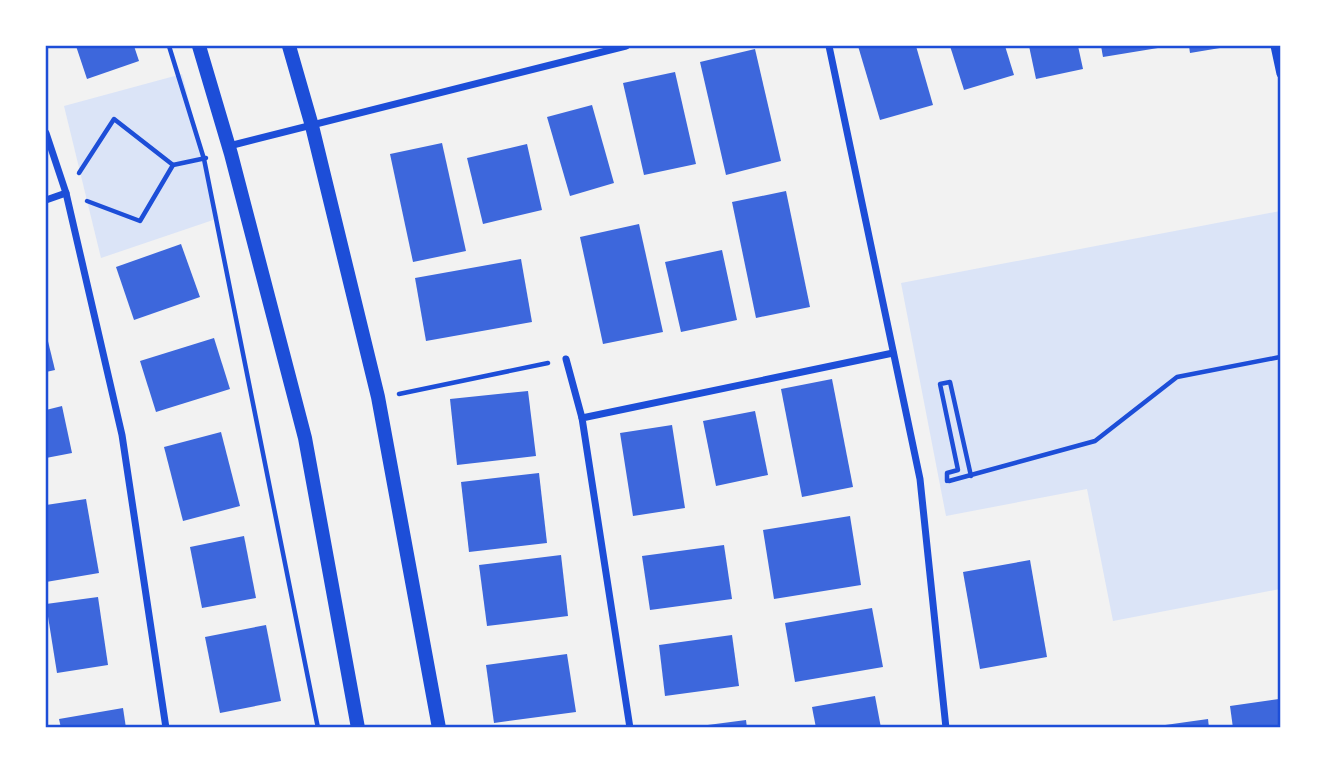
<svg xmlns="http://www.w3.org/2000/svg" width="1326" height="773" viewBox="0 0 1326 773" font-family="Inter,sans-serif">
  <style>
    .green { fill: #dbe4f7 }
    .building { fill: #3d67dc }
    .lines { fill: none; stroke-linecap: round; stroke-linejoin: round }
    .path { stroke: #1d4ed8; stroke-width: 4.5 }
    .minor { stroke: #1d4ed8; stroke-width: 7 }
    .secondary { stroke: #1d4ed8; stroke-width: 14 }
    .neatline { fill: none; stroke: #1d4ed8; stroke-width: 2.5 }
  </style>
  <rect width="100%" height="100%" fill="#f2f2f2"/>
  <g class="green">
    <polygon points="182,74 219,218 101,258 64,106"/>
    <polygon points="1280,211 1280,589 1113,621 1087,489 946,516 901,283"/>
  </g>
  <g class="building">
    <polygon points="76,46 134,46 139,61 87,79"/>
    <polygon points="858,46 916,46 933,105 880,120"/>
    <polygon points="950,46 1005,46 1014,75 964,90"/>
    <polygon points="1029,46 1078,46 1083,69 1036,79"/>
    <polygon points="1101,46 1164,46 1164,47 1103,57"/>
    <polygon points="1189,46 1226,46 1226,47 1190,53"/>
    <polygon points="755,49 781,161 726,175 700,62"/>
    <polygon points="675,72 696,164 644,175 623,83"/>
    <polygon points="592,105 614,183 570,196 547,117"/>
    <polygon points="442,143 466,251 413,262 390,154"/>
    <polygon points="527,144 542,210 483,224 467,158"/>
    <polygon points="786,191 810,307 756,318 732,202"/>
    <polygon points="639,224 663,332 603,344 580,237"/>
    <polygon points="181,244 200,297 134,320 116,267"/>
    <polygon points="722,250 737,320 681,332 665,262"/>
    <polygon points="521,259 532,322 426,341 415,278"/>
    <polygon points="46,333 55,370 46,372"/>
    <polygon points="214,338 230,389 156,412 140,361"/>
    <polygon points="832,379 853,487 802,497 781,389"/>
    <polygon points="528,391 536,456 457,465 450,399"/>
    <polygon points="62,406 72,453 46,458 46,410"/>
    <polygon points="755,411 768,475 716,486 703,421"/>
    <polygon points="672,425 685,508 633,516 620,433"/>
    <polygon points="221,432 240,506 183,521 164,447"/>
    <polygon points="539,473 547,543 469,552 461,482"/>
    <polygon points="86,499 99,573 46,582 46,505"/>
    <polygon points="850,516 861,585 774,599 763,530"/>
    <polygon points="244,536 256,598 202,608 190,547"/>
    <polygon points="724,545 732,599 650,610 642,556"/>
    <polygon points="561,555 568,616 487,626 479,565"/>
    <polygon points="1030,560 1047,657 980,669 963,572"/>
    <polygon points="98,597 108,665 57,673 46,604"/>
    <polygon points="872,608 883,667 795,682 785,623"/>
    <polygon points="266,625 281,701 220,713 205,637"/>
    <polygon points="732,635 739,686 665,696 659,645"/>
    <polygon points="567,654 576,712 494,723 486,665"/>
    <polygon points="875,696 881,728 816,728 812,707"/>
    <polygon points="1279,699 1280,728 1233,728 1230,706"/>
    <polygon points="123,708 126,728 61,728 59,719"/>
    <polygon points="1208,719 1209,728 1159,728 1158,726"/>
    <polygon points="746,720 747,728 700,728 700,726"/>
  </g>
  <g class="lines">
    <g class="path">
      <polyline points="169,46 204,159 318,728"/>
      <polyline points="79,173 114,119 173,165 206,158"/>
      <polyline points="87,201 140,221 173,165"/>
      <polyline points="399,394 548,363"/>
      <polyline points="947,481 947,473 958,470 940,384 950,382 971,476"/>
      <polyline points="949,481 1095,441 1177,377 1280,357"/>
    </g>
    <g class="minor">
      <polyline points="829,46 920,479 946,728"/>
      <polyline points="1274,46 1280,74"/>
      <polyline points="46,133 66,193 122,435 166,728"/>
      <polyline points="229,146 626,46"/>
      <polyline points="46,200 66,193"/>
      <polyline points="566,359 582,418"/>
      <polyline points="630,728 582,418 893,353"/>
    </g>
    <g class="secondary">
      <polyline points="199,46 231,154 305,438 358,728"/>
      <polyline points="289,46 312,126 378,397 439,728"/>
    </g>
  </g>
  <rect width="1326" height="773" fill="none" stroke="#ffffff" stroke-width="94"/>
  <rect x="47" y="47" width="1232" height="679" class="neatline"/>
</svg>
